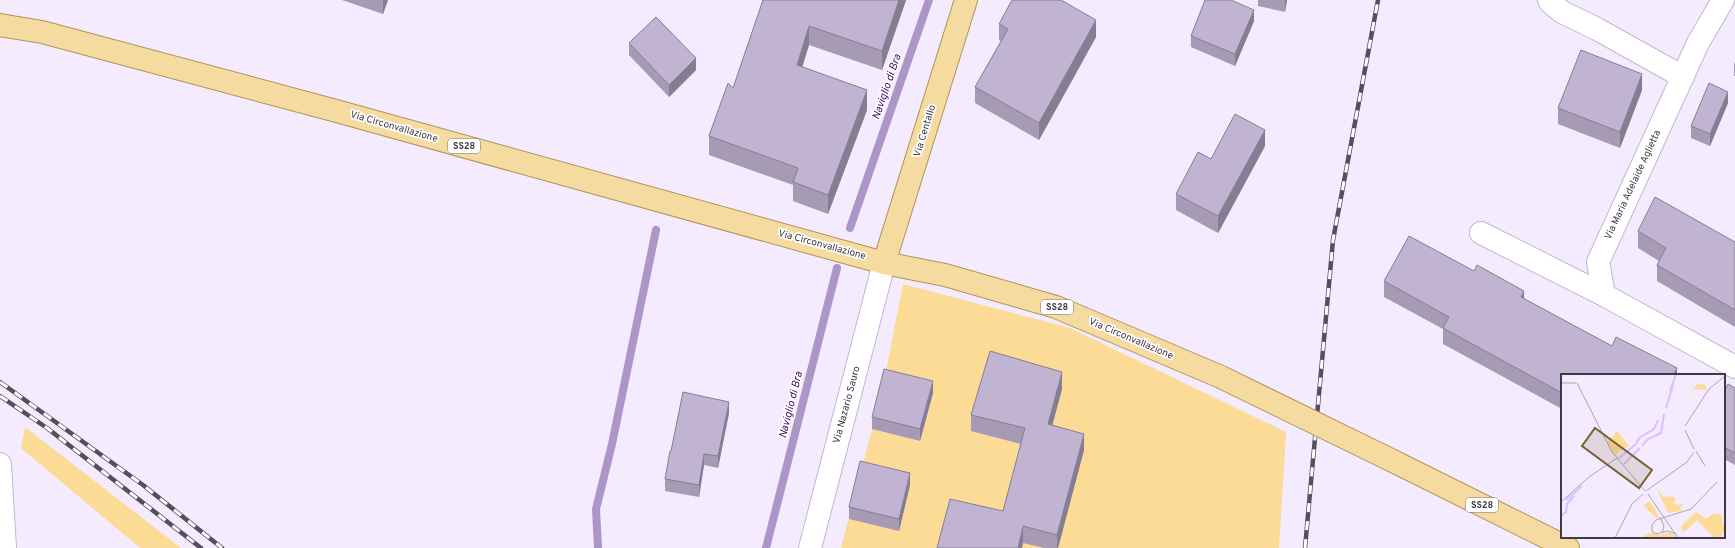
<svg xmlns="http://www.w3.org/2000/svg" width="1735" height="548" viewBox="0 0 1735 548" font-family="Overpass,sans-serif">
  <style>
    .green { fill: #fcdb96 }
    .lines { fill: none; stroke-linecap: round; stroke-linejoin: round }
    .stream { stroke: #ad95c7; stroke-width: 8 }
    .minor-casing { stroke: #c3b5d4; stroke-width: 24 }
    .major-casing { stroke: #b19358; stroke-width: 24 }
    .minor { stroke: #fff; stroke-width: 22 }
    .major { stroke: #f5dba0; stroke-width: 22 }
    .rail-casing { stroke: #554f5d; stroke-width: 4.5 }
    .rail { stroke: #fff; stroke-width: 3; stroke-dasharray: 9; stroke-linecap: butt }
    .major-bridge-casing { stroke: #b19358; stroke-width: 24; stroke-linecap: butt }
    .major-bridge { stroke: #f5dba0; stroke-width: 22 }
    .wall { fill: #a69ab5 }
    .shaded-wall { fill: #877d93 }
    .building { fill: #c1b3d2; stroke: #877d93 }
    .labels { text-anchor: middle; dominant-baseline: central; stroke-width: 3.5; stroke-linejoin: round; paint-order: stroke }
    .shield { fill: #fff; stroke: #79747e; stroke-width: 1 }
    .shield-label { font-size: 9px; font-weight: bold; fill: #3f3946 }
    .street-label { font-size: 10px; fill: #3f3946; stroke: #fff }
    .water-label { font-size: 11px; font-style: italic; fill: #440c6b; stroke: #fff }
    .inset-river { fill: none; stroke: #dcbdfe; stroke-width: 2 }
    .inset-road { fill: none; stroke: #aca4b4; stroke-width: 1 }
    .view { fill: #776130; fill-opacity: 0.15; stroke: #776130; stroke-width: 2 }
    .inset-edge { fill: none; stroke: #3f3946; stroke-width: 2 }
  </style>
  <rect width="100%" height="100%" fill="#f4ebfe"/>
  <g class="green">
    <polygon points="903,284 1070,328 1286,432 1279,548 841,548 872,429 920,441 933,394 884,381"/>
    <polygon points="25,427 181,548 140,548 21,448"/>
  </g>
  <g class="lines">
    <g class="stream">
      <polyline points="850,228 929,0"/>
      <polyline points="598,548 596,509 612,444 656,230"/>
      <polyline points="766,548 837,268"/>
    </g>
    <g class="minor-casing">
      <g id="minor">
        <polyline points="1549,0 1550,2 1562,12 1597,29 1683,77"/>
        <polyline points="1481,233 1604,295 1735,367"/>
        <polyline points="1604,295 1598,262 1698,43 1723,0"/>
        <polyline points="0,464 5,548"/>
        <polyline points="810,548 884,263"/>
      </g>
    </g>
    <g class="major-casing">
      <g id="major">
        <polyline points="0,25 42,32 340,112 884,263 945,275 1056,307 1221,377"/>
        <polyline points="884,263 966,0"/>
        <polyline points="1395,462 1568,548"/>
      </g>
    </g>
    <use href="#minor" class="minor"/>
    <use href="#major" class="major"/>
    <g class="rail-casing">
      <g id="rail">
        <polyline points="0,382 143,485 222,548"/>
        <polyline points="0,396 47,428 201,548"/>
        <polyline points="1305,548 1333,240 1378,0"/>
      </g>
    </g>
    <use href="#rail" class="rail"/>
    <g class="major-bridge-casing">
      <polyline id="major-bridge" points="1221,377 1395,462"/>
    </g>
    <use href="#major-bridge" class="major-bridge"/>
  </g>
  <g class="wall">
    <polygon points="342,0 388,0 383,14"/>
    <polygon points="763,0 906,0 882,70 809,45 802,67 867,110 828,214 793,201 793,185 709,155 709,136 733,88"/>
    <polygon points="1258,0 1287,0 1285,12 1258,6"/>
    <polygon points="1254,21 1235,66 1191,47 1191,36"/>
    <polygon points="999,24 1096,37 1039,140 975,103 975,87 1001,41 999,40"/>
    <polygon points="629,43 696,70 669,97 629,55"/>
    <polygon points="1735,62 1735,76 1734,76 1734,64"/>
    <polygon points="1642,90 1620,148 1558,124 1558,108"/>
    <polygon points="1728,103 1710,146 1691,138 1691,126"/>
    <polygon points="1265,146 1218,233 1176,210 1176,194 1211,159"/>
    <polygon points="1638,231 1735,242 1735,327 1657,281 1657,265 1659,261 1638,248"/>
    <polygon points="1384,281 1524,299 1612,346 1677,375 1562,375 1562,409 1443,344 1443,329 1384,297"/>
    <polygon points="1735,388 1735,465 1724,459 1724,391"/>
    <polygon points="1062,389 1052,426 1084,450 1058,548 1044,548 1023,543 1022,548 937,548 1003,511 1021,444 971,431 971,415"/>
    <polygon points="933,393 920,441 872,429 872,417"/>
    <polygon points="729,413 718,468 704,465 699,497 665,491 665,479 671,451"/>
    <polygon points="910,485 899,531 849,519 849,507"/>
  </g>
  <g class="shaded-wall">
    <polygon points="383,0 388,0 383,14"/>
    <polygon points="899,0 906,0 882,70 882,51"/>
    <polygon points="1285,0 1287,0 1285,12"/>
    <polygon points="1254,10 1254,21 1235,66 1235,54"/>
    <polygon points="1096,20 1096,37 1039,140 1039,123"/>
    <polygon points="809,26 809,45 797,84 797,65"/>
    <polygon points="696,58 696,70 669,97 669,85"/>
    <polygon points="1642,74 1642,90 1620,148 1620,132"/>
    <polygon points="867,90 867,110 828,214 828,195"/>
    <polygon points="1728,92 1728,103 1710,146 1710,134"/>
    <polygon points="1265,130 1265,146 1218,233 1218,216"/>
    <polygon points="1524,291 1524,307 1521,297"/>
    <polygon points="1677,368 1677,375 1673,375"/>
    <polygon points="1062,372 1062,389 1048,441 1048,424"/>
    <polygon points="933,381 933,393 920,441 920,429"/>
    <polygon points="729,402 729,413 718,468 718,456"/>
    <polygon points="1084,434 1084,450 1058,548 1057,548 1057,535"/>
    <polygon points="704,454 704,465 699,497 699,485"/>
    <polygon points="910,473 910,485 899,531 899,519"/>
    <polygon points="1023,526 1023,543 1022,548 1018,548"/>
  </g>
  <g class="building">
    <polygon points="763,0 899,0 882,51 809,26 797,65 867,90 828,195 793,182 798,168 709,136 728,83 733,88"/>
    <polygon points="1012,0 1061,0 1096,20 1039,123 975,87 1008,29 999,24"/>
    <polygon points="1205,0 1231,0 1254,10 1235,54 1191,36"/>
    <polygon points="656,17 696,58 669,85 629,43"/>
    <polygon points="1581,50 1642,74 1620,132 1558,108"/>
    <polygon points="1709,83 1728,92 1710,134 1691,126"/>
    <polygon points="1235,114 1265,130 1218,216 1176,194 1198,152 1211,159"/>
    <polygon points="1655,197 1735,242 1735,310 1657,265 1666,248 1638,231"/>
    <polygon points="1409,236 1474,271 1477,265 1524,291 1521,297 1612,346 1616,337 1677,368 1673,375 1562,375 1562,393 1443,328 1449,317 1384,281"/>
    <polygon points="990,351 1062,372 1048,424 1084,434 1057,535 1023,526 1018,548 937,548 950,499 1003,511 1025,428 971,415"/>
    <polygon points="884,369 933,381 920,429 872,417"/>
    <polygon points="1728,384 1735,388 1735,453 1724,447 1724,391"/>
    <polygon points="683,392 729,402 718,456 704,454 699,485 665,479 670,451 671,451"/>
    <polygon points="860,461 910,473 899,519 849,507"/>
  </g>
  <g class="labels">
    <g class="shield">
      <rect x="448" y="139" width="32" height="14" rx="3"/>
      <rect x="1041" y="300" width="32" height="14" rx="3"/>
      <rect x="1466" y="498" width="32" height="14" rx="3"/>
    </g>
    <g class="shield-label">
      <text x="464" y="146">SS28</text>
      <text x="1057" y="307">SS28</text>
      <text x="1482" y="505">SS28</text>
    </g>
    <g class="street-label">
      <text transform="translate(394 127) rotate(16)">Via Circonvallazione</text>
      <text transform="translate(925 131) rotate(-73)">Via Centallo</text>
      <text transform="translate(1633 185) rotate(-65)">Via Maria Adelaide Aglietta</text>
      <text transform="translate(822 245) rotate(15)">Via Circonvallazione</text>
      <text transform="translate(1131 339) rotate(23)">Via Circonvallazione</text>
      <text transform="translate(847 405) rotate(-75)">Via Nazario Sauro</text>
    </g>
    <g class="water-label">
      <text transform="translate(887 87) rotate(-71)">Naviglio di Bra</text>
      <text transform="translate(791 405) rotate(-76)">Naviglio di Bra</text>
    </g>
  </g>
  <g transform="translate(1561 374)">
    <rect width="164" height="164" fill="#f4ebfe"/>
    <path d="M136 10 144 11 146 16 134 15 128 22ZM56 57 68 72 57 78 55 83 46 69ZM95 113 102 123 111 122 115 125 112 129 117 131 120 129 122 131 119 134 121 137 107 139ZM88 127 93 133 98 144H95L83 132ZM135 138 145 145 152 140H160L164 157 159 164H153L136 146 122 159 120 152ZM91 158 99 161 110 158 116 164H79Z" fill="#fcdb96"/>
    <path class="inset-river" d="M109 17 115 0M105 34 112 11M81 72 87 65 100 59 103 40M58 84 75 70 78 64 93 55 97 46M63 90 79 74M5 126 21 112M0 142 5 138 6 130 13 122"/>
    <path class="inset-road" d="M0 9H15M16 9 51 78 84 117M124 52 148 15 164 2M124 56 133 75M135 77 144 92M85 117 126 88 133 78M87 120 117 164M0 128 28 103 56 84M99 143 103 152 101 159M115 160 107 157 95 160 91 157V151L95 146 130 135 156 108M54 164 71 130 82 120"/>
    <path class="view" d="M34 54 91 96 78 114 21 72Z"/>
    <rect width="164" height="164" class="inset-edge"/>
  </g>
</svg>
